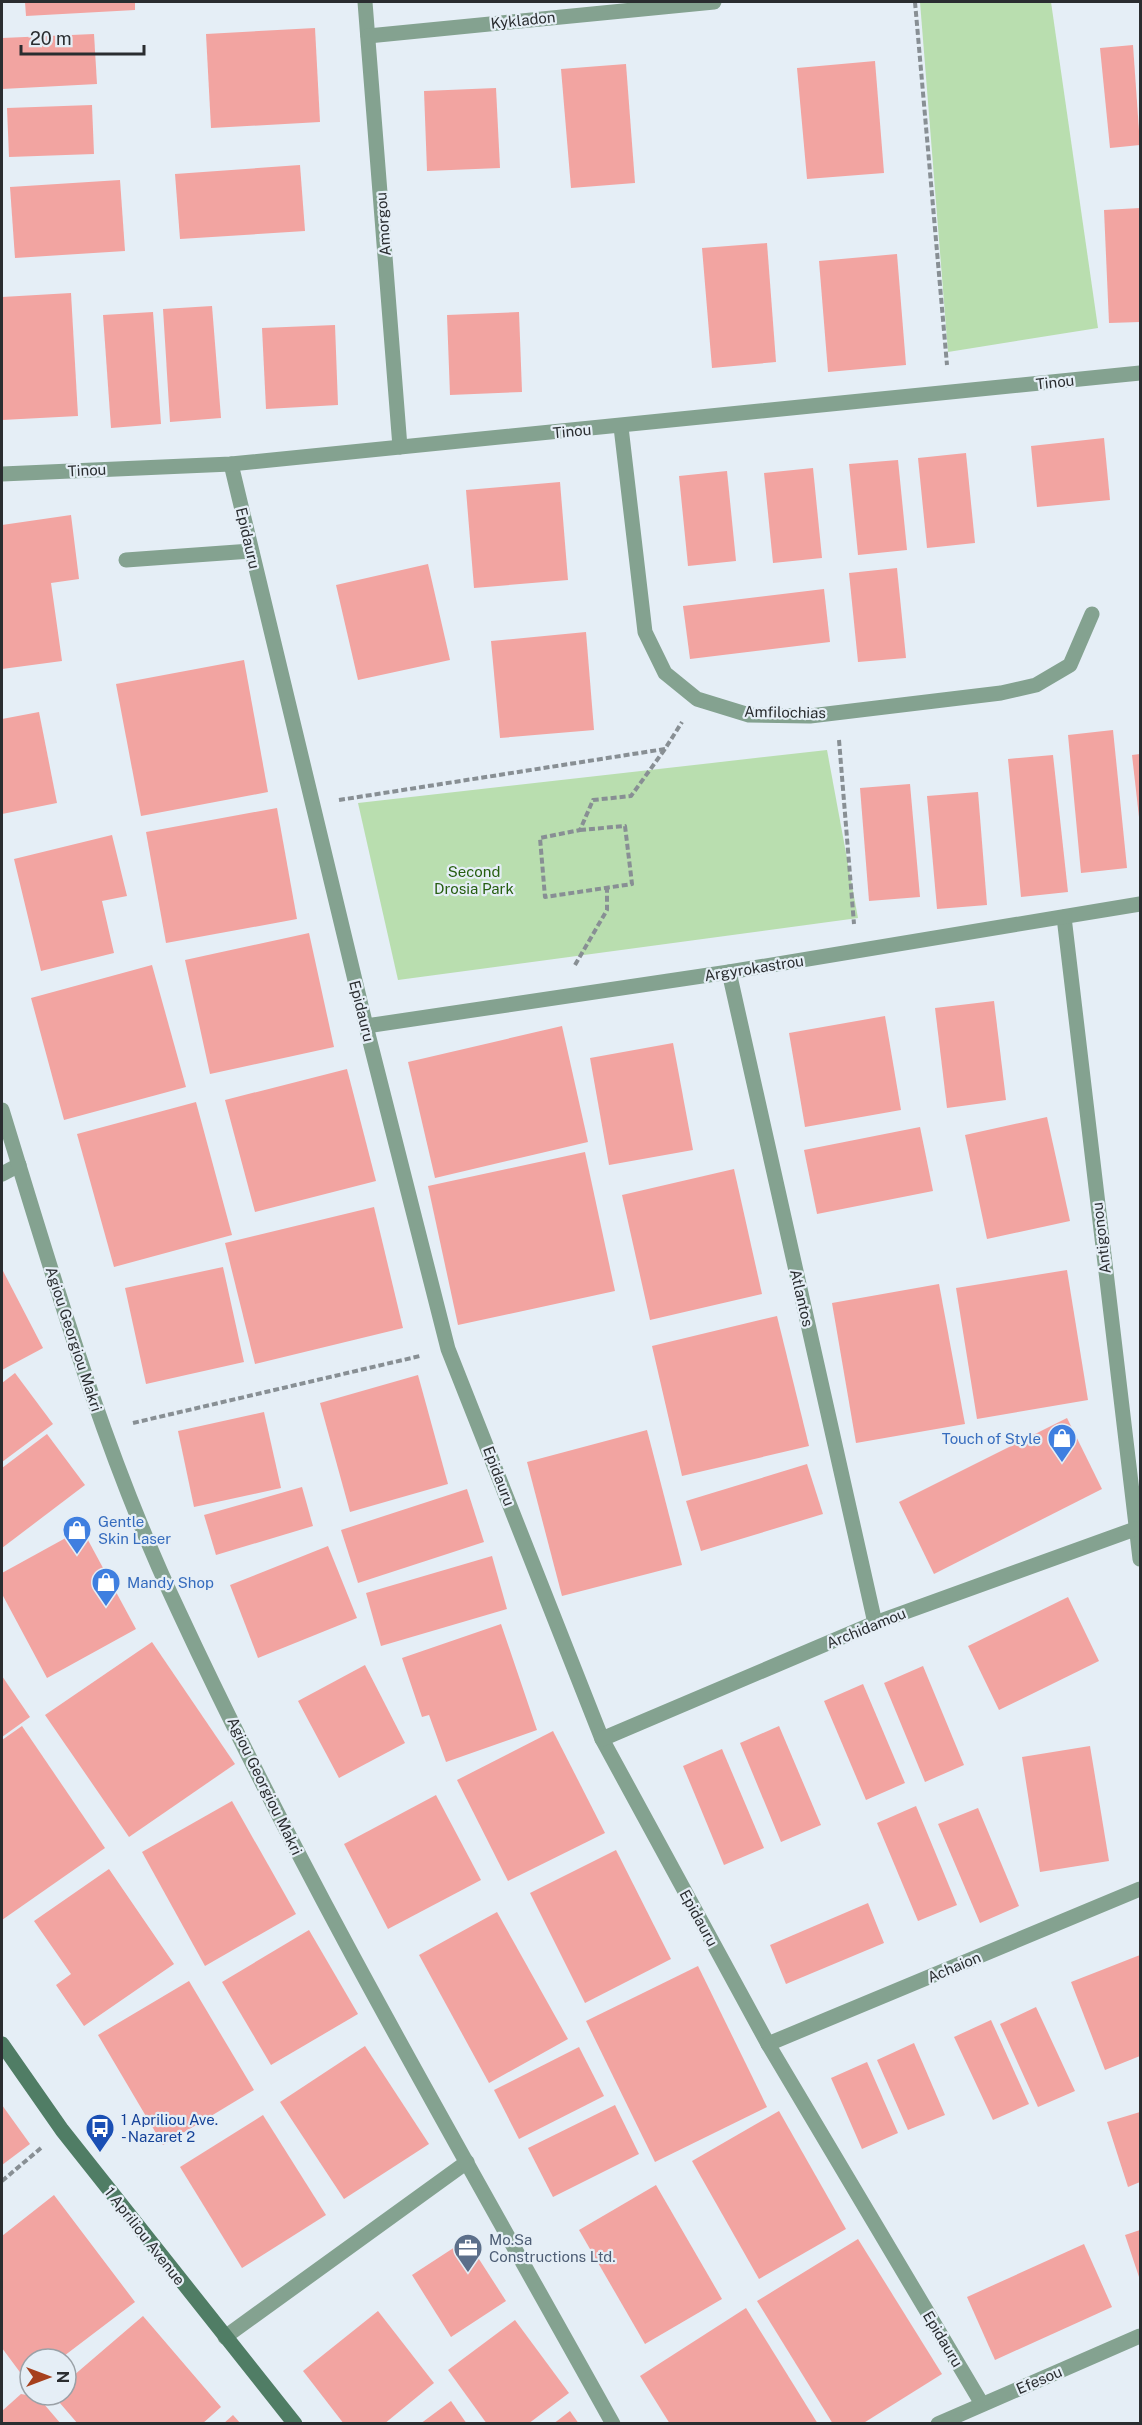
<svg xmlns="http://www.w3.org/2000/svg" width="1142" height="2425" viewBox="0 0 1142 2425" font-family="'Public Sans',sans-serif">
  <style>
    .green { fill: #b9deaf }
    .building { fill: #f2a4a1 }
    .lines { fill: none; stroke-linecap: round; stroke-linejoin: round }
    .path { stroke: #888f94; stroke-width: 4; stroke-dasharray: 6 3; stroke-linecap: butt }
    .service { stroke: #84a290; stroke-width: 15 }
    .minor { stroke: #84a290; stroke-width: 15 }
    .tertiary { stroke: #84a290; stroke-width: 15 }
    .secondary { stroke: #507d65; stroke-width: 15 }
    .labels { text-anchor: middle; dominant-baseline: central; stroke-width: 4.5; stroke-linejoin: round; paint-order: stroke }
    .street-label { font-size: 15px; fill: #2a2d30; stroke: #e5eef6 }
    .park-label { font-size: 15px; fill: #265e10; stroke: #e5eef6 }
    .shop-label { font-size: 15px; fill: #366cbe; stroke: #e5eef6; text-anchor: start }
    .transit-label { font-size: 15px; fill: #164399; stroke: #e5eef6; text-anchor: start }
    .service-label { font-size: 15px; fill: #4e5e75; stroke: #e5eef6; text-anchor: start }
  </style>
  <rect width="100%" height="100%" fill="#e5eef6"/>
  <g class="green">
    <polygon points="920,2 1051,2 1098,328 948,352"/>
    <polygon points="827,750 858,918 398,980 358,803"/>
  </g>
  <g class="building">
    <polygon points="25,2 135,2 135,10 26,16"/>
    <polygon points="315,28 320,122 211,128 206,34"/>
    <polygon points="94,34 97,84 2,89 2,38"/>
    <polygon points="1133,45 1140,145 1110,148 1100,48"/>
    <polygon points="875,61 884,173 807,179 797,68"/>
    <polygon points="626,64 635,183 571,188 561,69"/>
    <polygon points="496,88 500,168 427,171 424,91"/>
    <polygon points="92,105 94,154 9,157 7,108"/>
    <polygon points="300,165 305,231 180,239 175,174"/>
    <polygon points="120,180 125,251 15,258 10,187"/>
    <polygon points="1140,208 1140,322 1109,323 1104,210"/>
    <polygon points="767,243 776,362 712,368 702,248"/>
    <polygon points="897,254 906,365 828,372 819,261"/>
    <polygon points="71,293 78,416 2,420 2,297"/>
    <polygon points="212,306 221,418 170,422 163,309"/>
    <polygon points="153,312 161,424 111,428 103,315"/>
    <polygon points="519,312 522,392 450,395 447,315"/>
    <polygon points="335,325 338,405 266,409 262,328"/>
    <polygon points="1104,438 1110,500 1037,507 1031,446"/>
    <polygon points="966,453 975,543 927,548 918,458"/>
    <polygon points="898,460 907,550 858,555 849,464"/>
    <polygon points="813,468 822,558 773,563 764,473"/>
    <polygon points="727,471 736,561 688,566 679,476"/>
    <polygon points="560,482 568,580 474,588 466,490"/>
    <polygon points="71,515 79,579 51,583 62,661 2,669 2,525"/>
    <polygon points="428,564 450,660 358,680 336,585"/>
    <polygon points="897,568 906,658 858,662 849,573"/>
    <polygon points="824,589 830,642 690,659 683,606"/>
    <polygon points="586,632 594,730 500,738 491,641"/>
    <polygon points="244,660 268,792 141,816 116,684"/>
    <polygon points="39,712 57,803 2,814 2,719"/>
    <polygon points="1113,730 1127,868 1081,873 1068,735"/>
    <polygon points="1140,754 1140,817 1139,817 1132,755"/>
    <polygon points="1053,755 1068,892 1021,897 1008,759"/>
    <polygon points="910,784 920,897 869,901 860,788"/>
    <polygon points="978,792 987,905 937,909 927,796"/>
    <polygon points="277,808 297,919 166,943 146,832"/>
    <polygon points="112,835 127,896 102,901 114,953 41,971 14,859"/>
    <polygon points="309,933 334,1047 210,1074 185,960"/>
    <polygon points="152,965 186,1087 64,1120 31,998"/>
    <polygon points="994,1001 1006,1100 947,1108 935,1008"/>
    <polygon points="885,1016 901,1110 805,1127 789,1033"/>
    <polygon points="562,1026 588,1142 435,1178 408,1062"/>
    <polygon points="673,1043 693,1150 609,1165 590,1058"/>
    <polygon points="347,1069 376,1181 255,1212 225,1100"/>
    <polygon points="196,1102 232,1235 114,1267 77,1134"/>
    <polygon points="1047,1117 1070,1221 987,1239 965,1135"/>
    <polygon points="920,1127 933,1191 817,1214 804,1150"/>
    <polygon points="585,1152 615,1291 458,1325 428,1186"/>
    <polygon points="734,1169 762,1294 650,1320 622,1195"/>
    <polygon points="374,1207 403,1328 255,1364 225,1243"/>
    <polygon points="223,1267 244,1362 146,1384 125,1288"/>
    <polygon points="2,1269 43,1348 2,1370"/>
    <polygon points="1067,1270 1088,1400 977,1419 956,1288"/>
    <polygon points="939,1284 965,1424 856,1443 832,1303"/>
    <polygon points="777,1316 809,1446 682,1476 652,1346"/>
    <polygon points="15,1373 53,1424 2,1462 2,1383"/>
    <polygon points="418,1375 448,1484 350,1512 320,1403"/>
    <polygon points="264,1412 281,1488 194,1507 178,1431"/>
    <polygon points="1067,1418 1102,1489 934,1574 899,1502"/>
    <polygon points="647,1430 682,1565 562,1596 527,1462"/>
    <polygon points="47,1434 85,1485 2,1548 2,1468"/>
    <polygon points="807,1464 823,1514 701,1551 686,1501"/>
    <polygon points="302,1487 313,1526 216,1555 204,1515"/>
    <polygon points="467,1489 484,1542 358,1583 341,1530"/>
    <polygon points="82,1529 136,1629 47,1678 2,1594 2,1573"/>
    <polygon points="328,1546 357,1618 258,1658 230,1585"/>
    <polygon points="492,1556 507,1609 381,1646 366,1593"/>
    <polygon points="1068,1597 1099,1661 999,1710 968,1646"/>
    <polygon points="501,1624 537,1730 446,1762 429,1715 422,1717 402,1658"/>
    <polygon points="152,1642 235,1764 129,1837 45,1715"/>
    <polygon points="365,1665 405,1743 339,1778 298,1701"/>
    <polygon points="923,1666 964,1765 925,1782 884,1683"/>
    <polygon points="2,1676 30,1717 2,1737"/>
    <polygon points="863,1684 905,1783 866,1800 824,1701"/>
    <polygon points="22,1726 105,1848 2,1920 2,1740"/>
    <polygon points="779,1726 821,1825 781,1842 740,1743"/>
    <polygon points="553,1731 605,1833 508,1881 457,1780"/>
    <polygon points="1090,1746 1109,1861 1040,1872 1022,1757"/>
    <polygon points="722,1749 764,1848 724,1865 683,1766"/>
    <polygon points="436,1795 481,1880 388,1929 344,1844"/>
    <polygon points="232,1801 296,1914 205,1966 142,1852"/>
    <polygon points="916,1806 957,1905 918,1921 877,1823"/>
    <polygon points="978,1808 1019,1906 980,1923 938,1824"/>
    <polygon points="616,1850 671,1959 585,2003 530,1893"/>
    <polygon points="109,1869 174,1964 84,2026 56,1985 71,1974 34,1921"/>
    <polygon points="868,1903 884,1943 786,1984 770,1945"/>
    <polygon points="497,1912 568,2039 489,2083 419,1955"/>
    <polygon points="309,1930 358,2014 271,2065 222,1982"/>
    <polygon points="1140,1955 1140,2056 1105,2070 1071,1982"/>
    <polygon points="698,1966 767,2107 655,2162 586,2021"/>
    <polygon points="189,1981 254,2090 163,2145 98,2035"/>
    <polygon points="1036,2007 1075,2091 1038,2107 1000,2024"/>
    <polygon points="991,2020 1029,2104 993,2120 954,2037"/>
    <polygon points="914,2043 945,2115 908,2130 877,2060"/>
    <polygon points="365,2046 429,2144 344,2199 280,2102"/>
    <polygon points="579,2047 604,2096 519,2139 494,2090"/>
    <polygon points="867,2062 898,2133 862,2149 831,2078"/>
    <polygon points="2,2105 30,2144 2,2165"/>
    <polygon points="615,2105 639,2154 553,2197 528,2148"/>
    <polygon points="779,2111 846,2229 759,2279 692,2161"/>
    <polygon points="1140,2112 1140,2182 1128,2187 1107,2122"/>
    <polygon points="263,2115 326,2215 242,2268 180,2167"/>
    <polygon points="656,2185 722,2299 645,2344 579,2230"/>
    <polygon points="54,2195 135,2302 60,2359 30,2359 28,2383 2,2348 2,2236"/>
    <polygon points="1140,2230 1140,2280 1125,2235"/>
    <polygon points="858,2239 942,2374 862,2424 833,2424 757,2301"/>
    <polygon points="1084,2244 1112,2307 995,2360 967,2297"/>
    <polygon points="455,2247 466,2248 477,2256 506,2301 451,2337 412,2275"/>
    <polygon points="746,2308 818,2424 670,2424 640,2376"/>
    <polygon points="378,2311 434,2383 384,2424 344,2424 303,2371"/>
    <polygon points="143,2316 221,2407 202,2424 78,2424 53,2395 66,2395 66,2382"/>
    <polygon points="515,2320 569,2393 528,2424 487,2424 448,2370"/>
    <polygon points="21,2394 38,2397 61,2424 2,2424 2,2411"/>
    <polygon points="451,2401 467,2424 420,2424"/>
    <polygon points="570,2411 579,2424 553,2424"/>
    <polygon points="233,2415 241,2424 223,2424"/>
  </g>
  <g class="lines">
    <g class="path">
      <polyline points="915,2 947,365"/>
      <polyline points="839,740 854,924"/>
      <polyline points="339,800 665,749 682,722"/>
      <polyline points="580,830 625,826 632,884 545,897 540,838 580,830 593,800 631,796 665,749"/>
      <polyline points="575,965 607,910 607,887"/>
      <polyline points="133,1423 420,1356"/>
      <polyline points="2,2181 41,2148"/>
    </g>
    <polyline class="service" points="126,560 251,551"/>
    <g class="minor">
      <polyline points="365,2 400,447"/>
      <polyline points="368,36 714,2"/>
      <polyline points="621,427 645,632 665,673 697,699 749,715 810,716 1001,693 1036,685 1070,665 1092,614"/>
      <polyline points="231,464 366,1026 448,1349 602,1739 768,2044 982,2404"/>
      <polyline points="2,474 231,464 1140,373"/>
      <polyline points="1064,917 1140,1559"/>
      <polyline points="729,972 875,1623"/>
      <polyline points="366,1026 729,972 1140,904"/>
      <polyline points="2,1174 19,1165"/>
      <polyline points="602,1739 875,1623 1135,1529"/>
      <polyline points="768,2044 1140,1889"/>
      <polyline points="225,2337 467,2162"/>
      <polyline points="938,2424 1140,2336"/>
    </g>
    <path class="tertiary" d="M2 1110C54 1279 103 1451 179 1612 308 1890 464 2156 613 2424"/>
    <polyline class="secondary" points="2,2044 62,2130 295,2424"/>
  </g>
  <defs>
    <g id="shop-pin" transform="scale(1.5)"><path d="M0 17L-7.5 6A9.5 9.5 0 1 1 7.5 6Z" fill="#3f7fe0" stroke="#e5eef6"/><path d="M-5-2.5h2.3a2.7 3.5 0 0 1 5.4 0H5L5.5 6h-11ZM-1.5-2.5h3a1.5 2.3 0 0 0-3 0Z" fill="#fff"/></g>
    <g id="bus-pin" transform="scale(1.5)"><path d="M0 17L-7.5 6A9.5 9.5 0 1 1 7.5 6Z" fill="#1a4fb4" stroke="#e5eef6"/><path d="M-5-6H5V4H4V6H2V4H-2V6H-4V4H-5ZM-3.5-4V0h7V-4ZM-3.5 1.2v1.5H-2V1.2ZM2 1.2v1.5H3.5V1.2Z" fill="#fff"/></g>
    <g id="office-pin" transform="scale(1.5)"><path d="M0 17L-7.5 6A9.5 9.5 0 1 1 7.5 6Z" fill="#5c6f8a" stroke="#e5eef6"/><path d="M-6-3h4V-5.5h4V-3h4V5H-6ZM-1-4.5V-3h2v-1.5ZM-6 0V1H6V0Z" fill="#fff"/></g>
  </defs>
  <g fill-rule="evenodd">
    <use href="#shop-pin" x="1062" y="1438"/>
    <use href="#shop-pin" x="77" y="1530"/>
    <use href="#shop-pin" x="106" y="1582"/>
    <use href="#bus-pin" x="100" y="2128"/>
    <use href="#office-pin" x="468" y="2248"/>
  </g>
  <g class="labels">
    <g class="street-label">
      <text transform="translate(523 20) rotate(-6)">Kykladon</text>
      <text transform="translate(383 224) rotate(-94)">Amorgou</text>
      <text transform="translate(1055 382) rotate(-6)">Tinou</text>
      <text transform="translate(572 431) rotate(-5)">Tinou</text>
      <text transform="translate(87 470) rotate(-3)">Tinou</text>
      <text transform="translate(248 538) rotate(77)">Epidauru</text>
      <text transform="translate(785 712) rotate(1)">Amfilochias</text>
      <text transform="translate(754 968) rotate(-9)">Argyrokastrou</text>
      <text transform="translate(362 1011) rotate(76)">Epidauru</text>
      <text transform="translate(1101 1238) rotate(-97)">Antigonou</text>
      <text transform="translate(802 1298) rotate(77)">Atlantos</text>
      <text transform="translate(74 1339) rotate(72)">Agiou Georgiou Makri</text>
      <text transform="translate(499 1476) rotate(69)">Epidauru</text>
      <text transform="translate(866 1628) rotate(-22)">Archidamou</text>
      <text transform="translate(265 1786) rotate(64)">Agiou Georgiou Makri</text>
      <text transform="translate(699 1918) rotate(61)">Epidauru</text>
      <text transform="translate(954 1967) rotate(-23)">Achaion</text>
      <text transform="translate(145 2236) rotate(52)">1 Apriliou Avenue</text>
      <text transform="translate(943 2339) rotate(59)">Epidauru</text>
      <text transform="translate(1039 2380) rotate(-23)">Efesou</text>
    </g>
    <g class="park-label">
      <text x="474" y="871">Second<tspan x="474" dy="17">Drosia Park</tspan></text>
    </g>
    <g class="shop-label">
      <text x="1041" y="1438" text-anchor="end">Touch of Style</text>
      <text x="98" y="1521">Gentle<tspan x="98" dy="17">Skin Laser</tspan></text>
      <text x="127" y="1582">Mandy Shop</text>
    </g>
    <g class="transit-label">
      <text x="121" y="2119">1 Apriliou Ave.<tspan x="121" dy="17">- Nazaret 2</tspan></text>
    </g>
    <g class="service-label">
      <text x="489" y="2239">Mo.Sa<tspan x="489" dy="17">Constructions Ltd.</tspan></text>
    </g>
  </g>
  <rect width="1142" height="2425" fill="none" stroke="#2a2d30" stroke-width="6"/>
  <g transform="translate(48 2377) rotate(90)"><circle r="28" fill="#e5eef6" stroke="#9aa1a7" stroke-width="1.5"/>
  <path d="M0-4.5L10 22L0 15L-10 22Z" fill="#a7401d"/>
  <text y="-9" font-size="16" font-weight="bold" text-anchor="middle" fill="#2a2d30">N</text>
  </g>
  <path d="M21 45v9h123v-9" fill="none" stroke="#2a2d30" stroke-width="3"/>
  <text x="30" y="45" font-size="18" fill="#2a2d30" stroke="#e5eef6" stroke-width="4.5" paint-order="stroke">20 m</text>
</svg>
